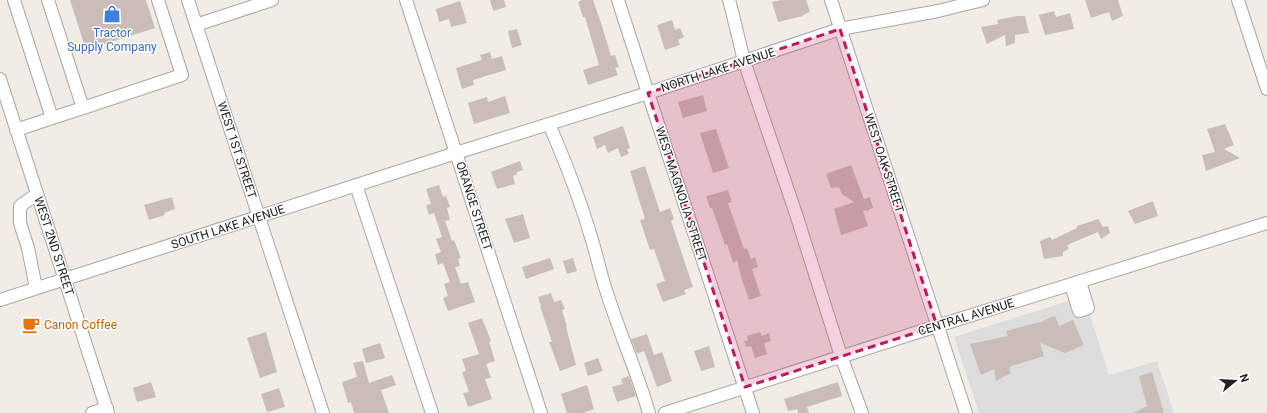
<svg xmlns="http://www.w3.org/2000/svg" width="1267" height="413" viewBox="0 0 1267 413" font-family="Roboto,sans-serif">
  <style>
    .residential { fill: #dedddd }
    .building { fill: #cabdb8 }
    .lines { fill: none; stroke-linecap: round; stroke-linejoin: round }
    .minor-casing { stroke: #a7a7a7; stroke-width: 14 }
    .minor { stroke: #fff; stroke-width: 12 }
    .marked { fill: #c2185b; fill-opacity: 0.2; stroke: #c2185b; stroke-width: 3; stroke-dasharray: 8 5; stroke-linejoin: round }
    .labels { text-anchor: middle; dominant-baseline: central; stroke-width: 3; stroke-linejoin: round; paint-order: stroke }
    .shop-label { font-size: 12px; fill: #366cbe; stroke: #fff }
    .street-label { font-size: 12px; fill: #202020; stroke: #fff }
    .food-label { font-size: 12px; fill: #c56008; stroke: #fff; text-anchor: start }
  </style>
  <rect width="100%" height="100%" fill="#f1ece5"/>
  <polygon class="residential" points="1084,296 1109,375 1157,361 1174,413 979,413 954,337"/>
  <g class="building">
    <polygon points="70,0 146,0 155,28 86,50"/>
    <polygon points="490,0 504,0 506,7 493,11"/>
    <polygon points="582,0 593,0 602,26 611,56 615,55 619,67 615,68 618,75 588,85 583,70 599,65 585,17 583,17 578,2"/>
    <polygon points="781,0 806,0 810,12 803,15 803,16 778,22 772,2"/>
    <polygon points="1085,0 1118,0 1123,16 1112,21 1109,12 1091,18"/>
    <polygon points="460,1 467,23 451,27 449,19 439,22 436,9"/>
    <polygon points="1054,11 1056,17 1070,13 1074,29 1045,35 1039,15"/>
    <polygon points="1017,16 1025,16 1029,33 1015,35 1015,43 1006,46 1005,35 987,44 981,27 998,24 997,20"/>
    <polygon points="672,20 675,30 680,28 684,37 678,40 680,45 665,50 657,25"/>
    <polygon points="517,29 522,45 512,48 508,31"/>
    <polygon points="490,52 492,59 502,56 506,70 473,80 474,85 462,89 456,68 482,60 480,55"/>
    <polygon points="703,95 707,111 683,118 678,102"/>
    <polygon points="505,96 510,113 474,124 468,103 487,97 488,102"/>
    <polygon points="1225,124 1234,145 1224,149 1240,158 1206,171 1202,155 1215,152 1207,129"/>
    <polygon points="623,126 630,148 627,149 629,154 621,157 618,148 608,153 605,145 597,149 593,137"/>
    <polygon points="716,129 729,168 713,173 700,133"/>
    <polygon points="520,161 523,170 517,172 517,174 513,176 515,184 497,189 491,172"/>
    <polygon points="851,165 864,199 870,197 873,208 868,210 868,212 866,210 863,211 868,226 841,235 834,209 854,202 842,194 839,187 831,188 826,174"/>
    <polygon points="645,166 660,212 670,208 674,219 671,221 693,287 684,290 686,294 663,302 656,284 665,281 654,249 650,250 640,220 645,219 630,171"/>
    <polygon points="439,185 443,197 446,196 450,207 447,208 450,220 445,221 452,241 454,240 461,258 458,259 460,266 455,267 461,284 468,282 475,302 448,311 443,298 448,296 444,284 450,282 443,263 438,265 435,254 441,252 436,239 442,237 434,213 429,215 426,205 431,204 426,189"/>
    <polygon points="728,190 732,202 728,203 744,249 747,248 751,259 755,257 758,267 752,269 761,296 749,300 741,277 737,260 733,263 727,244 725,245 712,208 710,208 706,196"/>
    <polygon points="172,197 175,209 164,213 165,215 149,220 144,205"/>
    <polygon points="1153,201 1158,216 1135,224 1128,211"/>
    <polygon points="523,214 530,238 514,243 505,219"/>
    <polygon points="1098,219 1103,227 1108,226 1110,233 1101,239 1098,232 1067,245 1069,249 1063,252 1063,256 1044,259 1040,241 1050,237 1052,240 1077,228 1077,226"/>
    <polygon points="550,258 554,269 526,279 522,267"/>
    <polygon points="573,258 577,271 567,274 563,261"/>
    <polygon points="551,293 554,302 561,300 565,309 562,310 567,327 566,327 576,365 560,371 549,342 552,342 540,306 541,306 538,297"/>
    <polygon points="1055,316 1059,326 1073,320 1084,345 1065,353 1040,343 1044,356 1009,367 1011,373 996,381 994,369 981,375 970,344 1008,336 1006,331 1044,321 1044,320"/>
    <polygon points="482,318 491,341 489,342 495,361 486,364 491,378 485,379 492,399 468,407 463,393 469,392 462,372 466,371 462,359 479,354 468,323"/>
    <polygon points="266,332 277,372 260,378 247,338"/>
    <polygon points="760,332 762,336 769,333 771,341 764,343 767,354 755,358 751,346 746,347 744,341 748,340 747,336"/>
    <polygon points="647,334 654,355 662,352 672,381 657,387 644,351 637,354 631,339"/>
    <polygon points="380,343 385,358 366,363 362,349"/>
    <polygon points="709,346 715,367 701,371 694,351"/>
    <polygon points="598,358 603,371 588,376 584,363"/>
    <polygon points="363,361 369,383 392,375 396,385 381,390 389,413 354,413 351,402 348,403 342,382 357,377 353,363"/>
    <polygon points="1152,372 1164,413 1133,413 1147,406 1139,376"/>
    <polygon points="629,376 636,396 617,402 612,387 623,384 621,379"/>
    <polygon points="151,382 156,397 137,402 133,388"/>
    <polygon points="838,382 842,396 807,407 809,413 798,413 797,409 788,411 784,399"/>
    <polygon points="587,385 594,409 583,413 567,413 561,394"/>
    <polygon points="279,388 285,407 267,412 261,394"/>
  </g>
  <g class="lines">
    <g class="minor-casing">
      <g id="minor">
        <polyline points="14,0 52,118 83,108"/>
        <polyline points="48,0 83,108 182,75 158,0"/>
        <polyline points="188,0 323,413"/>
        <polyline points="406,0 541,413"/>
        <polyline points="618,0 648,93 753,413"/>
        <polyline points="729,0 732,11 744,61 796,214 841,356 862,413"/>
        <polyline points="831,0 966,413"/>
        <polyline points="1238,0 1267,89"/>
        <polyline points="196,25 272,0"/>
        <polyline points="0,79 108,413"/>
        <path d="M549 124C565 161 580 199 591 237 597 255 600 273 606 290 619 332 637 371 649 413"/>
        <polyline points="16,130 52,118"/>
        <polyline points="356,185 432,413"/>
        <polyline points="1071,285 1079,311 1088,308 1080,282"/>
        <polyline points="36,288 28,248 20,223 20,206 37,194"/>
        <polyline points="0,300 456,153 648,93 840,29 938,11 983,0"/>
        <polyline points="92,413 107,408"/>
        <polyline points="665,413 937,326 1267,223"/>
      </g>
    </g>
    <use href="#minor" class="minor"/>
  </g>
  <path class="marked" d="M840 29 937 326 745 387 648 93Z"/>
  <defs>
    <g id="shop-bare" transform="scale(1.38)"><path d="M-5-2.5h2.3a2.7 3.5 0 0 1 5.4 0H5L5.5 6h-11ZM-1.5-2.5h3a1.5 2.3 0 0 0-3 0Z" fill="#3f7fe0" stroke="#fff" stroke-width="2.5" paint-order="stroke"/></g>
    <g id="cafe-bare" transform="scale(1.38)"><path d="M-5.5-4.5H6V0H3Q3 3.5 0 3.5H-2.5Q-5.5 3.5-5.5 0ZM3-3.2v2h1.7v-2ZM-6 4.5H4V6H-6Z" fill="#e8710a" stroke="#fff" stroke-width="2.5" paint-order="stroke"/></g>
  </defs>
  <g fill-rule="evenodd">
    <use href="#shop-bare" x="112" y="14"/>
    <use href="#cafe-bare" x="31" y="325"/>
  </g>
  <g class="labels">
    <g class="shop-label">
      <text x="112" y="33">Tractor<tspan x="112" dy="14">Supply Company</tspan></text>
    </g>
    <g class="street-label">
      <text transform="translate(718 70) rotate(-18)">NORTH LAKE AVENUE</text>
      <text transform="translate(237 150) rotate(72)">WEST 1ST STREET</text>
      <text transform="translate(884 163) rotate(72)">WEST OAK STREET</text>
      <text transform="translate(681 194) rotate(72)">WEST MAGNOLIA STREET</text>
      <text transform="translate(474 206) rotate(72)">ORANGE STREET</text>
      <text transform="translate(228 227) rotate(-18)">SOUTH LAKE AVENUE</text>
      <text transform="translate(54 246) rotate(72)">WEST 2ND STREET</text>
      <text transform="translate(966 317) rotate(-17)">CENTRAL AVENUE</text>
    </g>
    <g class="food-label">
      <text x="44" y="325">Canon Coffee</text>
    </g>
  </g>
  <g transform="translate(1235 381) rotate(72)" stroke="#ffffff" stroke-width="3" paint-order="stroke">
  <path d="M0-3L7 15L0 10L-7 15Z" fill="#202020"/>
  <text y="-6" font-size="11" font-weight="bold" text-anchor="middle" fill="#202020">N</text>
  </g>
</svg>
